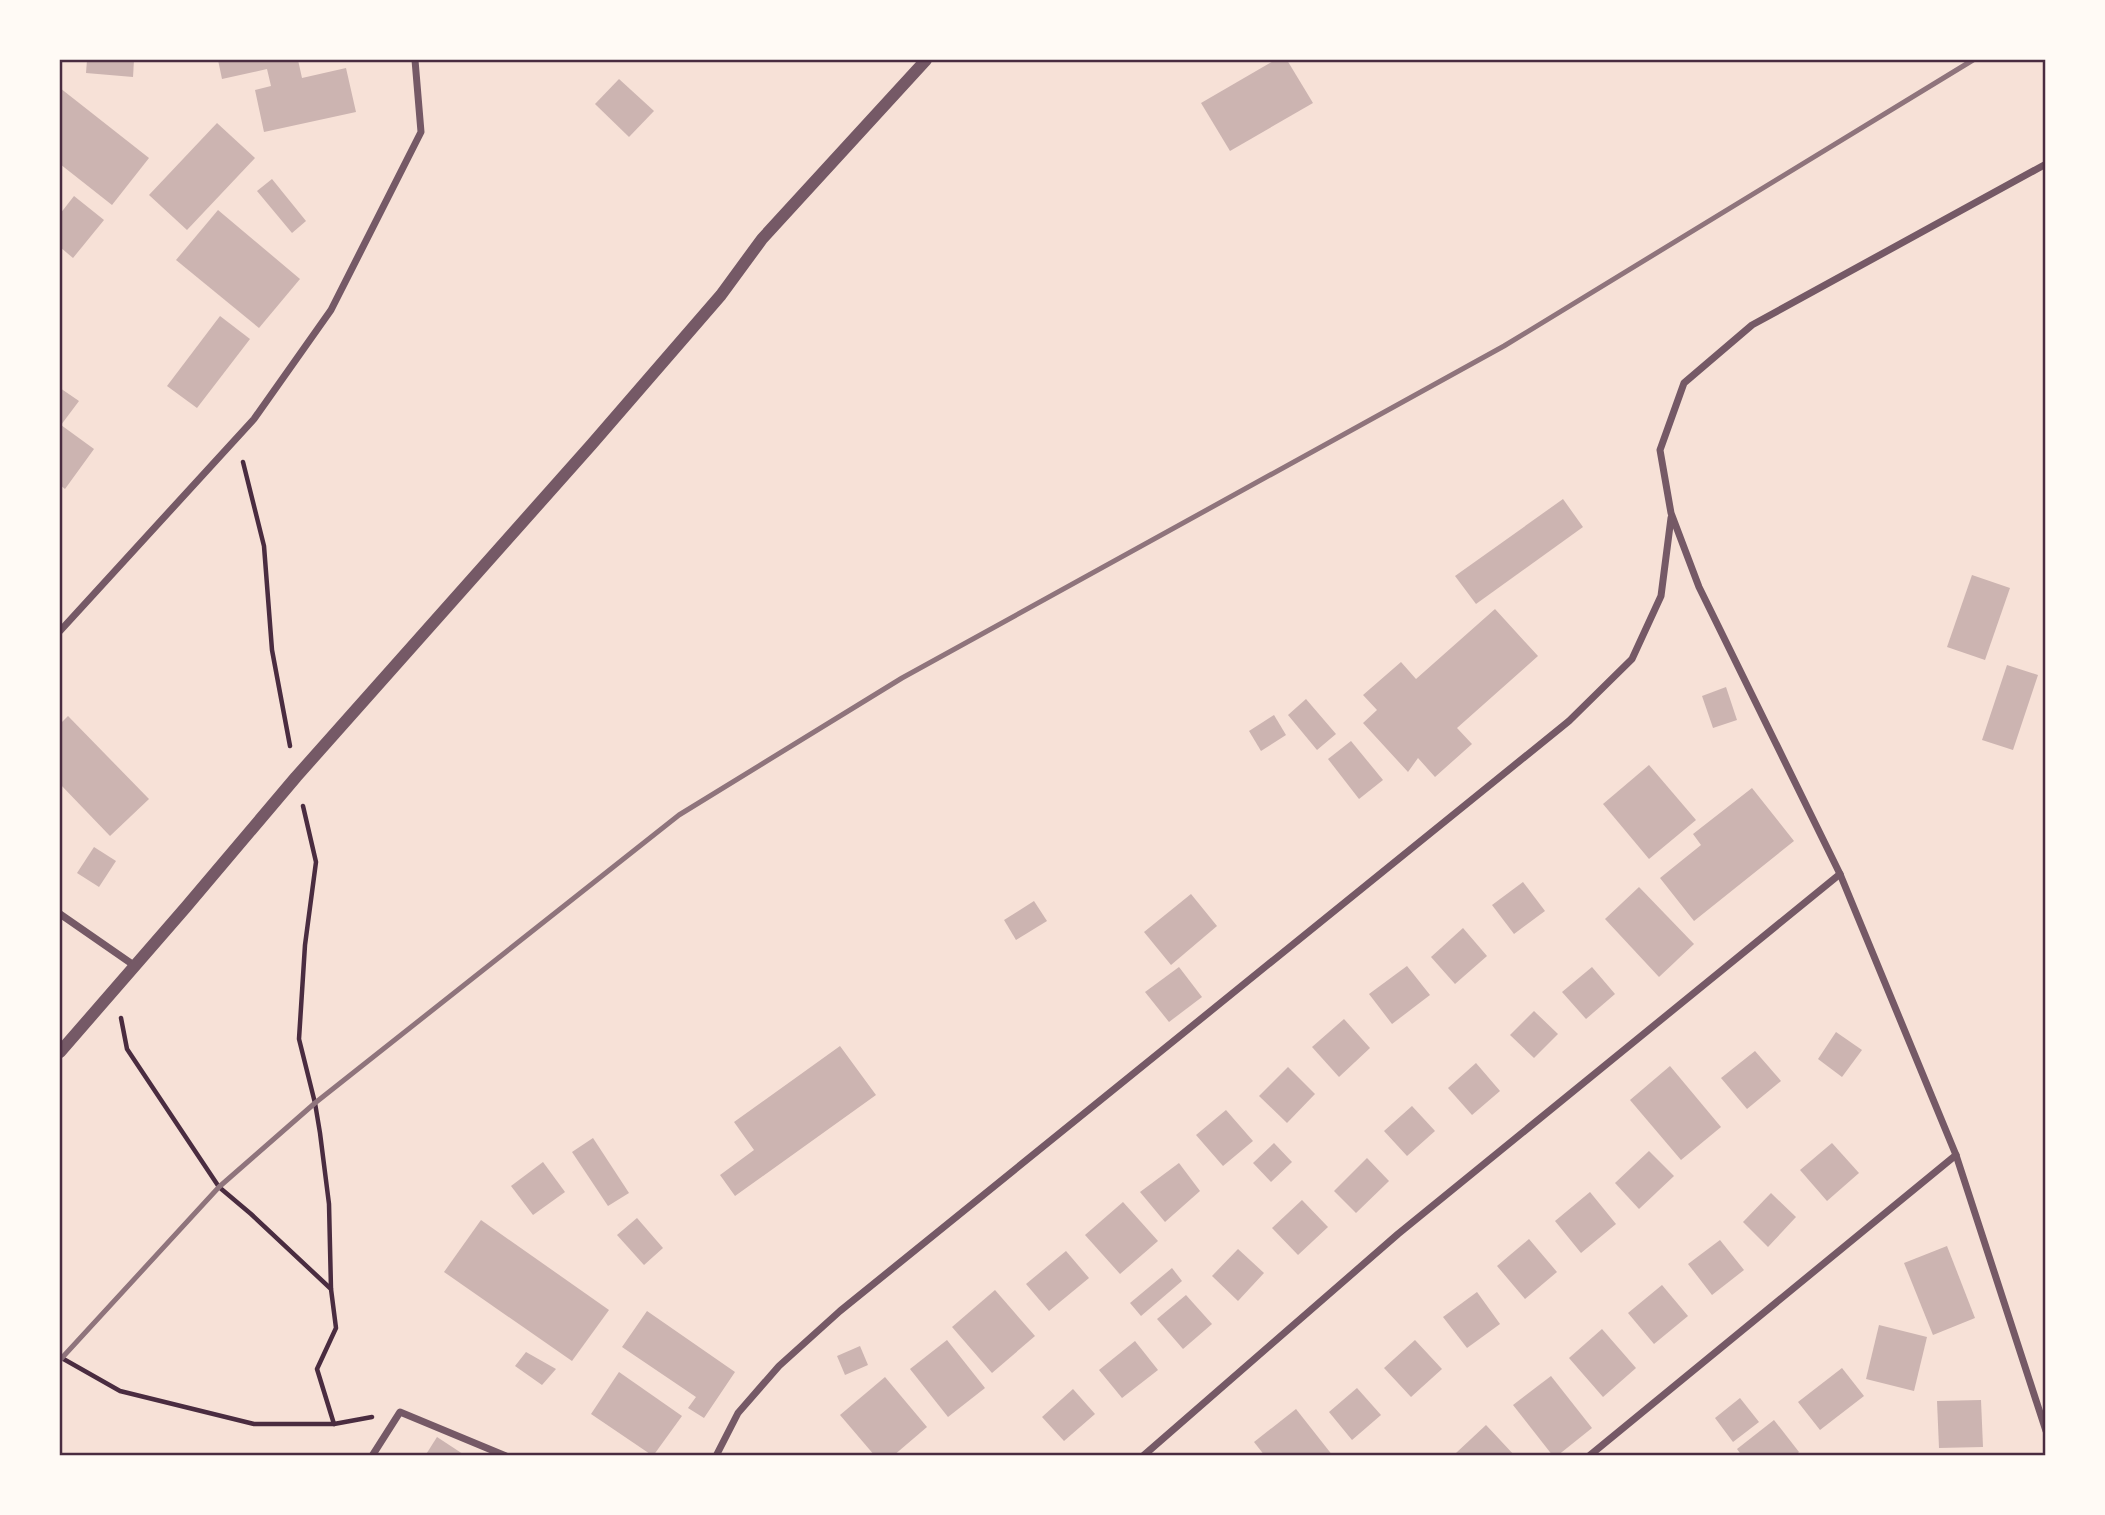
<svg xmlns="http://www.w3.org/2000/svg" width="2105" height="1515" viewBox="0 0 2105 1515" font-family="'Exo 2',sans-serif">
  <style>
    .building { fill: #ccb4b1 }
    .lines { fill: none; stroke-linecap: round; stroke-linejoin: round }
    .path { stroke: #4a2c40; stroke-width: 4.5 }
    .minor { stroke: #755966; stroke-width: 7 }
    .tertiary { stroke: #755966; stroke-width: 12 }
    .rail { stroke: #8f747c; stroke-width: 5 }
    .neatline { fill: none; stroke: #4a2c40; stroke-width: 2.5 }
  </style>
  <rect width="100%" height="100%" fill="#f7e1d7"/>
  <g class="building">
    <polygon points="87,60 134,60 133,77 86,73"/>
    <polygon points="218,60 298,60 302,78 346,68 356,112 264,132 255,90 271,86 267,69 222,79"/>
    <polygon points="1275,60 1287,60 1313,103 1230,151 1201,103"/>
    <polygon points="619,79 654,111 629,137 595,104"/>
    <polygon points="60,88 149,158 112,205 60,164"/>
    <polygon points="217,123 255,158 187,230 149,195"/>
    <polygon points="272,179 306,221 292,233 257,191"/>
    <polygon points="74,196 104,220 73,258 60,247 60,214"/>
    <polygon points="218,210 300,279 259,328 176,260"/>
    <polygon points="220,316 250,339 197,408 167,386"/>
    <polygon points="60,388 79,401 61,425 94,449 65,489 60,485"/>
    <polygon points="1563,499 1583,527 1476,604 1455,576"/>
    <polygon points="1972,575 2010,588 1985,660 1947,647"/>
    <polygon points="1495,609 1538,656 1457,728 1472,744 1435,777 1418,758 1408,772 1363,723 1377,710 1363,695 1401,662 1416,679"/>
    <polygon points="2007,665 2038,675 2013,750 1982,740"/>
    <polygon points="1726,687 1737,720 1713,728 1702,696"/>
    <polygon points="1306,699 1336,734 1317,750 1288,715"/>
    <polygon points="1274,715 1286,735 1261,751 1249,731"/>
    <polygon points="68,716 149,799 110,836 60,784 60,724"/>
    <polygon points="1351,741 1383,780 1359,799 1328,759"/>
    <polygon points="1649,765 1696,820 1649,859 1603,804"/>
    <polygon points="1752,788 1794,841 1694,921 1660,878 1701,845 1693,834"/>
    <polygon points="94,847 116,861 99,887 77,873"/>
    <polygon points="1523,882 1545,911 1514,934 1492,905"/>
    <polygon points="1639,887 1694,944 1659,977 1605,919"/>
    <polygon points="1191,894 1217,926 1171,965 1144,932"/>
    <polygon points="1034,901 1047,921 1016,940 1004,920"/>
    <polygon points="1463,928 1487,956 1455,984 1431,957"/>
    <polygon points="1407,966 1430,995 1392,1024 1369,994"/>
    <polygon points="1179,967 1202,997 1169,1022 1145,992"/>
    <polygon points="1592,967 1615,994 1586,1019 1562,992"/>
    <polygon points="1534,1011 1558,1034 1534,1058 1510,1035"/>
    <polygon points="1344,1019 1370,1048 1339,1077 1312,1047"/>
    <polygon points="1836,1032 1862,1050 1842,1077 1818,1059"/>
    <polygon points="840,1046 876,1095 735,1196 720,1175 754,1150 734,1122"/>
    <polygon points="1755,1051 1781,1081 1747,1109 1721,1078"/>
    <polygon points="1476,1063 1500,1091 1472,1115 1448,1088"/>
    <polygon points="1670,1066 1721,1127 1681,1160 1630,1100"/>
    <polygon points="1288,1067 1315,1094 1287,1123 1259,1096"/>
    <polygon points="1412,1106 1435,1131 1407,1156 1384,1131"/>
    <polygon points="1226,1110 1253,1141 1223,1166 1196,1135"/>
    <polygon points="593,1138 629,1193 608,1206 572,1152"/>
    <polygon points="1274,1143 1292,1162 1271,1182 1253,1163"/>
    <polygon points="1832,1143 1859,1173 1827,1201 1800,1170"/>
    <polygon points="1649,1151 1674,1176 1639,1209 1615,1183"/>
    <polygon points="1367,1158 1389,1181 1356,1213 1334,1191"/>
    <polygon points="543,1162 565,1192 533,1215 511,1186"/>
    <polygon points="1179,1163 1200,1191 1165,1222 1140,1192"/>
    <polygon points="1590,1192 1616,1224 1581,1253 1555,1221"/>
    <polygon points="1771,1193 1796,1217 1768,1247 1743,1222"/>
    <polygon points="1302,1200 1328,1227 1298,1255 1272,1228"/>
    <polygon points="1123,1202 1158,1241 1120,1274 1085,1235"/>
    <polygon points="637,1218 663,1248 644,1265 617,1235"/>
    <polygon points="481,1220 609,1310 572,1361 444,1272"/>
    <polygon points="1529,1239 1557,1272 1525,1299 1497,1266"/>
    <polygon points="1720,1240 1744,1270 1712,1295 1688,1264"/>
    <polygon points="1947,1246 1975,1318 1933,1335 1904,1263"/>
    <polygon points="1238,1249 1264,1273 1238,1301 1212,1276"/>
    <polygon points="1066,1251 1089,1278 1049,1311 1026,1284"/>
    <polygon points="1172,1268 1182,1281 1141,1316 1130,1303"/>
    <polygon points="1662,1285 1688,1316 1654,1344 1628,1313"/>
    <polygon points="995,1290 1035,1336 992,1373 952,1327"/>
    <polygon points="1477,1292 1500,1324 1467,1348 1443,1317"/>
    <polygon points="1186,1295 1212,1324 1183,1349 1157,1319"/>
    <polygon points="647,1311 735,1372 704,1418 688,1408 696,1397 622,1347"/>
    <polygon points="1879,1325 1927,1337 1914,1391 1866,1379"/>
    <polygon points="1602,1329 1636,1368 1603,1397 1569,1358"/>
    <polygon points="947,1340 985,1388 948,1417 910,1369"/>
    <polygon points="1415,1340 1442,1369 1411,1397 1384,1368"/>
    <polygon points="1135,1341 1158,1370 1122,1398 1099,1370"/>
    <polygon points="860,1346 868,1365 845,1375 837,1356"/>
    <polygon points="526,1352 556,1369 542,1385 515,1366"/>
    <polygon points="1842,1368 1864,1396 1820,1430 1798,1402"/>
    <polygon points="619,1372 682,1416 653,1456 591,1414"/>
    <polygon points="1551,1376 1592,1428 1557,1456 1553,1456 1513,1405"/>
    <polygon points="885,1377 927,1427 893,1456 875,1456 840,1415"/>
    <polygon points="1357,1388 1381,1415 1352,1440 1329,1412"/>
    <polygon points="1073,1389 1095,1414 1064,1441 1042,1417"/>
    <polygon points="1740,1398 1759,1422 1733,1442 1715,1418"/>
    <polygon points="1981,1400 1983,1447 1939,1448 1937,1401"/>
    <polygon points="1296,1409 1333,1456 1265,1456 1254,1442"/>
    <polygon points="1774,1420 1799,1452 1795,1456 1742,1456 1737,1449"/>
    <polygon points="1486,1425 1515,1456 1458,1456 1456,1453"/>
    <polygon points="437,1437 466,1456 425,1456"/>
  </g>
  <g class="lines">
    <g class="path">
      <polyline points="243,462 264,546 272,650 290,746"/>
      <polyline points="303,806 316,862 305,945 299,1039 315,1103 320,1133 329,1204 331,1289"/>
      <polyline points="121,1018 127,1049 219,1187 251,1214 331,1289 336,1328 317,1369 334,1424"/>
      <polyline points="60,1357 120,1391 254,1424 334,1424 372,1417"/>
    </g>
    <g class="minor">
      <polyline points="2046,164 1752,325 1684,383 1660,450 1671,513 1699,587 1840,874 1956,1155 2046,1431"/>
      <polyline points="60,631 254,419 331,310 421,132 415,60"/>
      <polyline points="60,914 135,966"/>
      <polyline points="372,1456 400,1412 506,1456"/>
      <polyline points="716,1456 738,1413 779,1366 840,1311 1569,721 1632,659 1661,596 1671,518"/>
      <polyline points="1143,1456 1398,1234 1840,874"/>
      <polyline points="1589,1456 1956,1155"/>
    </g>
    <polyline class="tertiary" points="60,1052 186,907 296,777 592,444 721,295 762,239 926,60"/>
    <polyline class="rail" points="60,1360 219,1187 315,1103 679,815 902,678 1504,346 1973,60"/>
  </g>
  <rect width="2105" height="1515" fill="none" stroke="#fffaf5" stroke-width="122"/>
  <rect x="61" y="61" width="1983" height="1393" class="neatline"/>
</svg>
